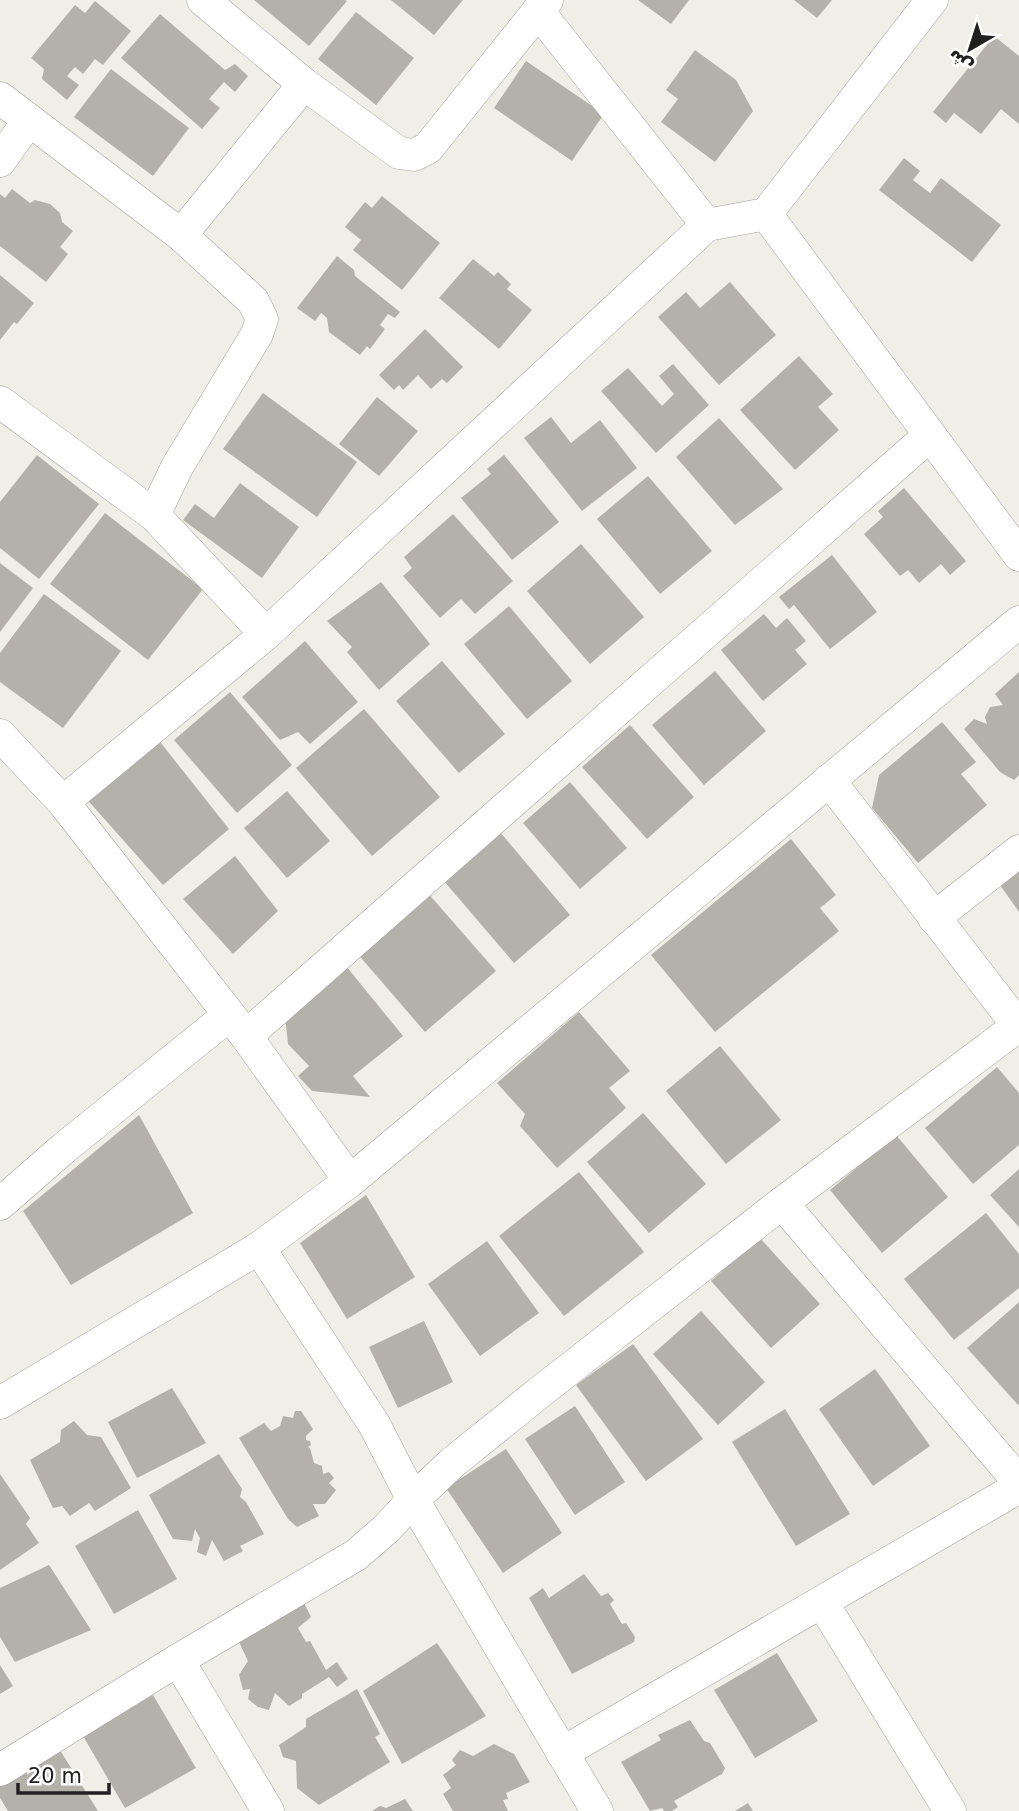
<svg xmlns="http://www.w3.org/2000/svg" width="1019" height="1811" viewBox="0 0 1019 1811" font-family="'DejaVu Sans','Noto Naskh Arabic',sans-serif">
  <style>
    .building { fill: #b4b1aa }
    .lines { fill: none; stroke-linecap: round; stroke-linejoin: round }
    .minor-casing { stroke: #a1a1a1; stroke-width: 33 }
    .minor { stroke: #fff; stroke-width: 32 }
  </style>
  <rect width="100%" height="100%" fill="#efeee7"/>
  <g class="building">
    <polygon points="254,0 345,0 347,1 309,46"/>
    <polygon points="391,0 463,0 434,35"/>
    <polygon points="638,0 689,0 671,24"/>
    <polygon points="794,0 832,0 817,18"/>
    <polygon points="95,1 131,31 103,65 95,59 83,74 75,67 67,76 79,85 67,100 42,79 44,69 31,58 75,5 85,13"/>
    <polygon points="356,12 414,58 376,105 318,59"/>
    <polygon points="160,14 225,70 235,64 248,76 235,92 224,82 209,99 220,108 202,129 121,58"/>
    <polygon points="994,36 1019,56 1019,124 1001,109 981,134 954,113 946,123 933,112"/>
    <polygon points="695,50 736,80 753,111 715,162 661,122 678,99 666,90"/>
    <polygon points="526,61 604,114 572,161 494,108"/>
    <polygon points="111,69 189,128 153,176 74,117"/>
    <polygon points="904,158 920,171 913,180 930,193 941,178 1001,225 972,262 879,190"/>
    <polygon points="12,189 30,203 35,200 50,204 60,213 62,222 73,231 60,247 68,254 46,282 0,246 0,194 5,198"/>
    <polygon points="382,196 440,243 402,290 353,250 361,240 345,227 365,202 372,208"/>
    <polygon points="337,256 354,270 355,276 400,312 395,318 388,314 380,325 385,329 370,349 367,346 360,355 329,332 327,318 321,313 315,321 297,308"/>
    <polygon points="473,259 494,276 498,272 511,284 507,289 532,310 499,349 439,298"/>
    <polygon points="0,275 34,303 17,324 14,322 0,340"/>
    <polygon points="730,282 776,335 719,385 658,317 686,292 700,308"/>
    <polygon points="425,329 463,367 447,383 442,379 431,389 418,375 403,390 399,385 394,390 379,375"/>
    <polygon points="799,356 833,394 818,407 839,430 795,470 740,410"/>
    <polygon points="673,364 709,405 656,453 601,391 628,368 662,406 674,394 659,376"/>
    <polygon points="263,393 357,462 317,517 223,449"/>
    <polygon points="377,397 418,431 379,476 339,444"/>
    <polygon points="551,417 571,443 600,420 637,468 582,511 524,438"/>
    <polygon points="719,418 783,489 735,525 676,457"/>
    <polygon points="37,455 99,504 39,579 0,548 0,502"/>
    <polygon points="504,455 559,522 512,560 461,498 491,474 487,469"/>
    <polygon points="648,476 712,551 660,594 597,519"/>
    <polygon points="240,483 299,527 262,578 183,520 195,504 214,518"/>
    <polygon points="904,488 966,561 950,575 941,564 919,583 908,570 900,576 864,534 883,517 878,511"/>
    <polygon points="105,513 203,589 148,660 50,584"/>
    <polygon points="453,514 513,581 475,614 461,599 440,618 403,576 412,568 404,557"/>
    <polygon points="581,544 644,617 590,664 527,591"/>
    <polygon points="832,555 877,612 830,649 794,605 789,609 779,597"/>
    <polygon points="0,563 33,588 0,632"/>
    <polygon points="381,582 430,644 379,690 347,652 352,647 327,621"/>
    <polygon points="44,594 121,651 63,728 0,682 0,653"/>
    <polygon points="509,606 572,681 527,719 464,644"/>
    <polygon points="764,614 776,628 787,618 806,641 795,650 807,664 763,701 721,650"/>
    <polygon points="305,641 358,702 310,744 298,732 280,740 242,697"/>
    <polygon points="442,661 505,734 459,773 396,701"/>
    <polygon points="715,671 766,731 704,785 652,725"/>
    <polygon points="1019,672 1019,775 1014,780 1000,772 964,729 974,719 987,724 985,717 990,707 1003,705 995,694"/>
    <polygon points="230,692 292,765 237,813 174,740"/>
    <polygon points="364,709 440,797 372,856 296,768"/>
    <polygon points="942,722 976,762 961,774 987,805 918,863 872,808 879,775"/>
    <polygon points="630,725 694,797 647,839 582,767"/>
    <polygon points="153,733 229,829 163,885 84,796"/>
    <polygon points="570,782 627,848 580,889 523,823"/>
    <polygon points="287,791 330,841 287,878 244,828"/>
    <polygon points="500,832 570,915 514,963 443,880"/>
    <polygon points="791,839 836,895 820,908 839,931 715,1032 651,955"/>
    <polygon points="235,856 278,911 233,954 183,899"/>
    <polygon points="1019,870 1019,912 1000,885"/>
    <polygon points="426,891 496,971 425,1032 356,952"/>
    <polygon points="346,966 403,1036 353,1076 370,1097 312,1091 298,1076 309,1066 288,1044 285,1015"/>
    <polygon points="579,1012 630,1071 609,1088 626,1108 557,1168 520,1126 525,1114 497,1083"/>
    <polygon points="720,1046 781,1120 726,1164 666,1091"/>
    <polygon points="997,1067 1019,1093 1019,1145 973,1184 925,1128"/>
    <polygon points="643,1113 706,1184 649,1233 587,1162"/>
    <polygon points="139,1115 193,1213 71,1285 23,1211"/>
    <polygon points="896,1135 948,1197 882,1253 830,1190"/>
    <polygon points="1019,1169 1019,1227 990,1195"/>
    <polygon points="579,1172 644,1252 564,1316 499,1236"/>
    <polygon points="366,1195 415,1277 347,1319 300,1243"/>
    <polygon points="986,1213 1019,1254 1019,1288 954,1340 904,1279"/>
    <polygon points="759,1237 820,1304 771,1348 711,1281"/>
    <polygon points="487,1241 539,1313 480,1356 428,1284"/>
    <polygon points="1019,1302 1019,1404 1018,1405 967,1348"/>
    <polygon points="701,1311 765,1382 718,1425 653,1354"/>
    <polygon points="424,1321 453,1382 398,1408 369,1347"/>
    <polygon points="633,1344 703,1439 646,1481 576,1385"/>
    <polygon points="875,1369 930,1446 873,1486 819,1409"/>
    <polygon points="172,1388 206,1443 137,1478 108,1422"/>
    <polygon points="575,1406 625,1482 575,1515 525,1439"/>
    <polygon points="785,1409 850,1514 796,1546 732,1442"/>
    <polygon points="295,1411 301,1411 313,1429 306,1436 306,1440 310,1441 311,1445 308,1447 310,1448 314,1463 322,1466 323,1474 329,1472 334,1478 329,1483 336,1490 325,1504 313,1504 319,1516 297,1527 288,1519 239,1438 264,1423 271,1431 280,1426 283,1416 293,1418"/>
    <polygon points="74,1421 87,1435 101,1437 131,1488 95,1511 89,1503 70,1516 62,1506 53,1508 30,1460 60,1442 61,1430"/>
    <polygon points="506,1449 562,1533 503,1573 446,1488"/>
    <polygon points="219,1454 242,1489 240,1497 246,1502 264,1534 240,1546 243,1551 224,1561 212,1540 206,1556 197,1552 200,1538 195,1529 192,1541 173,1539 149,1495"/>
    <polygon points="0,1474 30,1518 26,1524 39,1543 0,1570"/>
    <polygon points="138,1510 177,1579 114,1614 75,1546"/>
    <polygon points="49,1565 91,1630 15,1662 0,1637 0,1588"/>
    <polygon points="584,1574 601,1596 608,1593 614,1600 610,1604 622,1624 626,1623 635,1637 634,1642 572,1674 529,1598 543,1588 549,1598"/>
    <polygon points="299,1593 311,1617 298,1628 306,1642 310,1641 326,1670 337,1662 348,1679 337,1687 329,1677 302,1694 302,1698 289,1706 275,1693 269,1710 258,1707 248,1699 250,1689 243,1690 239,1675 248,1661 238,1640"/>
    <polygon points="437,1643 486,1716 402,1764 363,1691"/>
    <polygon points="777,1653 818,1721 755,1758 714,1690"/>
    <polygon points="0,1665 13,1686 0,1694"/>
    <polygon points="357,1689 380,1734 375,1737 390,1762 319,1805 297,1788 296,1761 283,1757 279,1745 306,1727 306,1719"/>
    <polygon points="153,1695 196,1768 125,1808 83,1736"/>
    <polygon points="690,1720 704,1741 710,1743 725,1768 722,1774 674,1801 678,1807 672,1811 664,1811 662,1808 650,1811 621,1762 661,1740 658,1735"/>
    <polygon points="494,1744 514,1754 530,1782 506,1793 508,1799 503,1800 508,1811 453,1811 443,1794 451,1788 443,1775 456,1765 452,1760 460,1750 473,1756"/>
    <polygon points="58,1747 98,1811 8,1811 0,1798 0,1784"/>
    <polygon points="405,1799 413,1811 372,1811 380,1806 386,1808"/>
    <polygon points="748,1803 753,1811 735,1811"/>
  </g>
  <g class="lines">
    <g class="minor-casing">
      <g id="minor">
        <polyline points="203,0 304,84 399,153 414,155 428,148 547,0"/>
        <polyline points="538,11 707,225"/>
        <polyline points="0,98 181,235 304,84"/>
        <polyline points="0,161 29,120"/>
        <polyline points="766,214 1019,555"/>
        <polyline points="0,402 154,515 266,634"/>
        <polyline points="154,515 177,467 257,334 262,319 253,301 181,235"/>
        <polyline points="0,735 63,802 246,1036 350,1181"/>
        <polyline points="829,780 1019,1027"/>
        <polyline points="63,802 266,634 707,225 766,214 932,0"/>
        <polyline points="934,918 1019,851"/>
        <polyline points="246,1036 930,435"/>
        <polyline points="782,1203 1019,1482"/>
        <polyline points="0,1204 64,1148 229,1015"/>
        <polyline points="259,1248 374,1424 413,1500 597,1811"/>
        <polyline points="0,1403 259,1248 350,1181 1019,622"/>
        <polyline points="822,1602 950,1811"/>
        <polyline points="178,1660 268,1811"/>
        <polyline points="562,1753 1019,1487"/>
        <polyline points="0,1770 178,1660 356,1555 386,1529 413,1500 452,1463 540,1392 782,1203 1018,1026"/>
      </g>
    </g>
    <use href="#minor" class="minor"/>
  </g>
  <g transform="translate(970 49) rotate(219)" stroke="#ffffff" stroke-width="5" paint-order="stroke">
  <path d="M0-5L12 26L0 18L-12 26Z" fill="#202020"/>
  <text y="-10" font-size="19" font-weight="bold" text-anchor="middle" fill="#202020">ش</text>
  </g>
  <path d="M18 1783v10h91v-10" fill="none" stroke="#202020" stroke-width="3.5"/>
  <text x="28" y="1783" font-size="21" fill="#202020" stroke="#ffffff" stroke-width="5" paint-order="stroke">20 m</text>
</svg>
